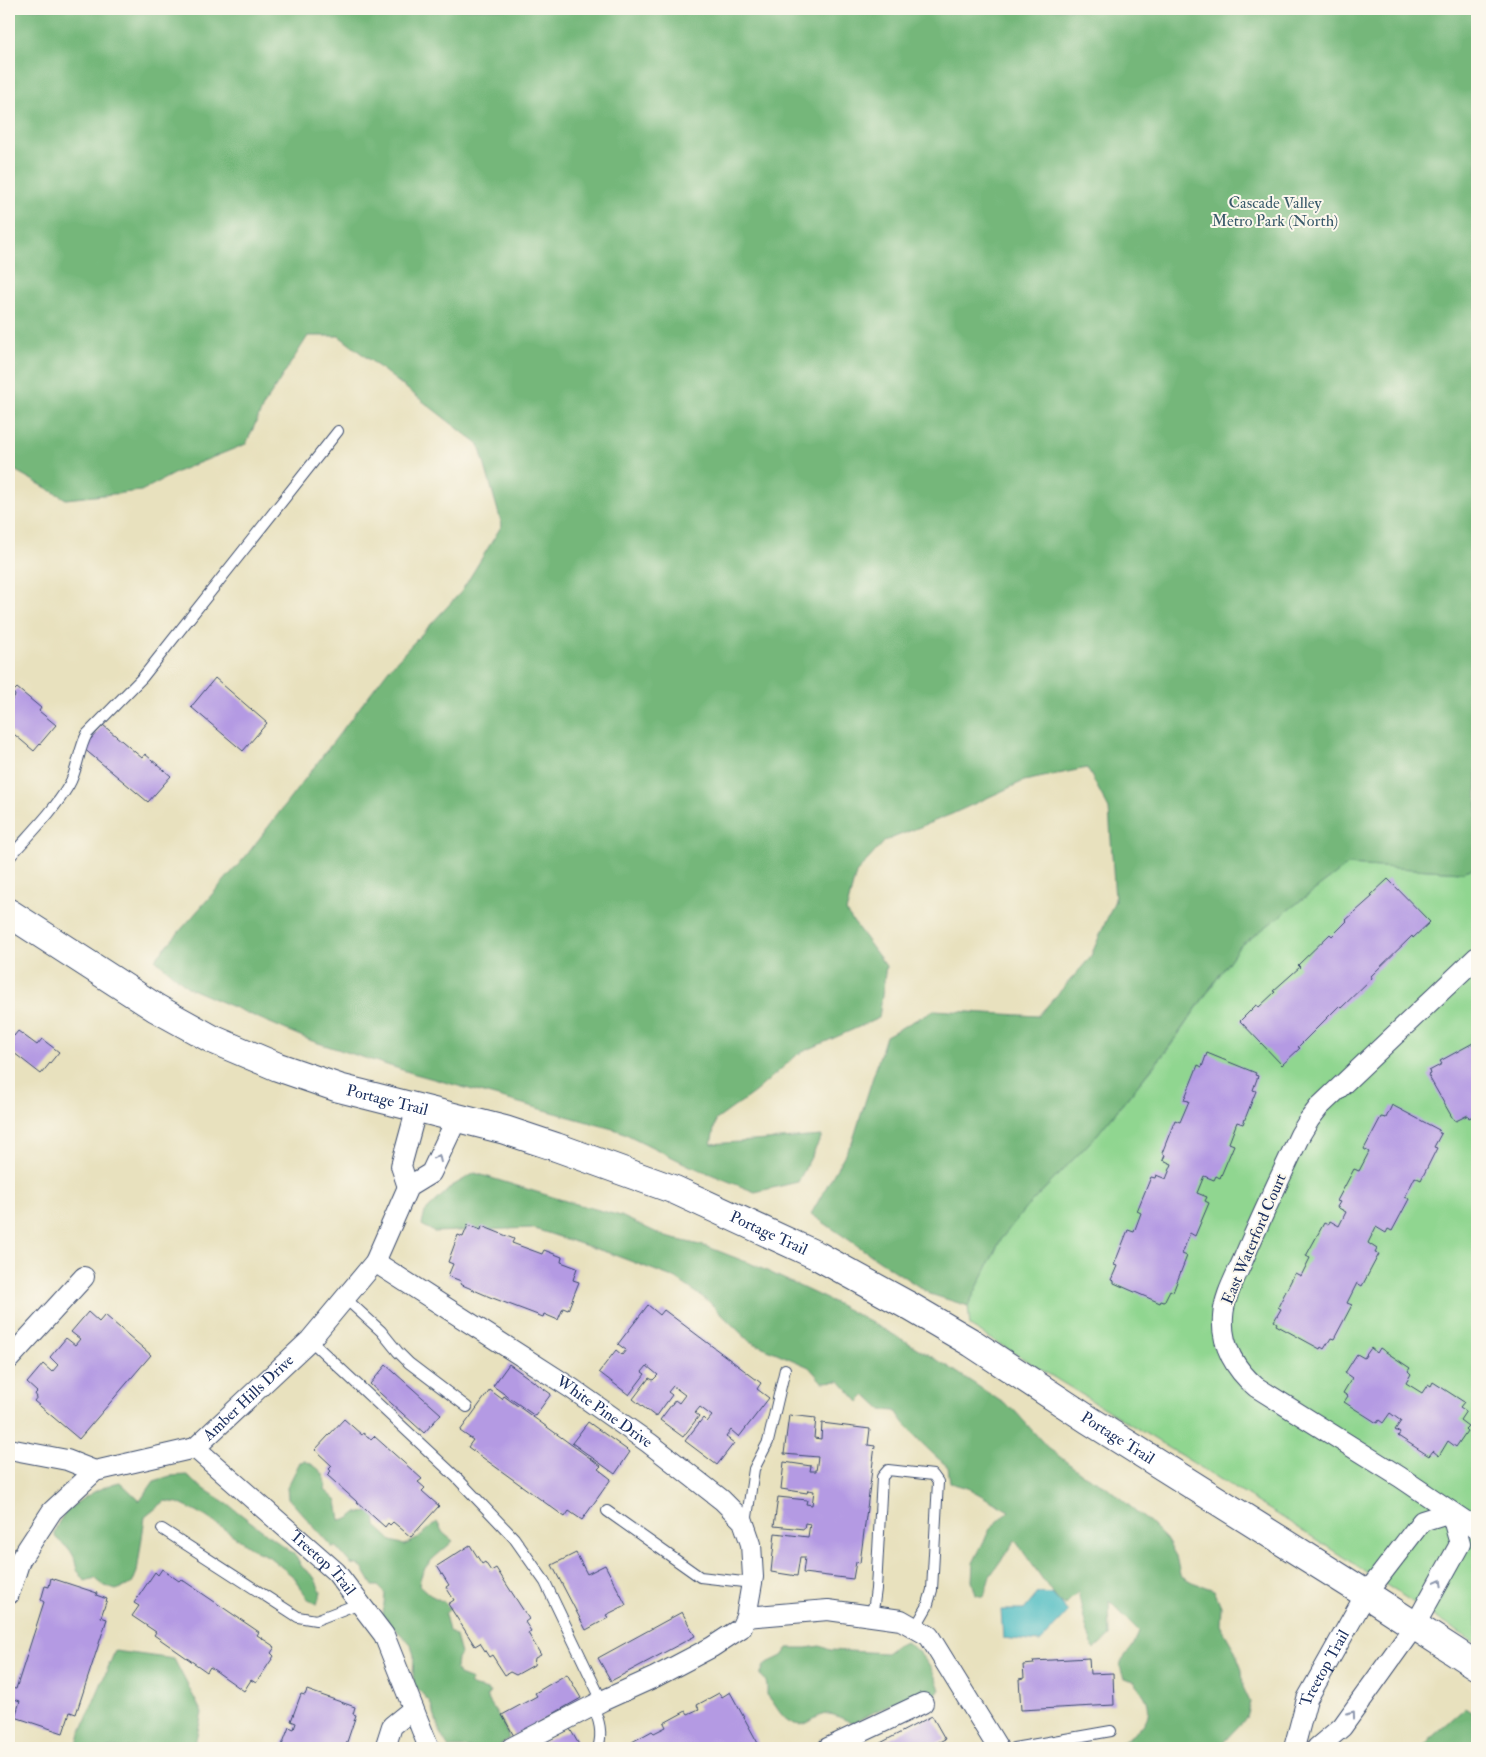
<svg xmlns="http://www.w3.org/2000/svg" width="1486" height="1757" viewBox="0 0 1486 1757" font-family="'IM FELL Double Pica',serif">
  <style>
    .green { fill: #90d690; stroke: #568277 }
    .forest { fill: #74b77a; stroke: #48736c }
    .water { fill: #4cbbc1; stroke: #347590 }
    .building { fill: #b49ae3 }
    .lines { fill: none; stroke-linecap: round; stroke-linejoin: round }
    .lane-casing { stroke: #3a4a6c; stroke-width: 12 }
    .street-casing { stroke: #3a4a6c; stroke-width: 22 }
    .secondary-casing { stroke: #3a4a6c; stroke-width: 30 }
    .lane { stroke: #fff; stroke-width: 10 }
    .street { stroke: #fff; stroke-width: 20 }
    .secondary { stroke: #fff; stroke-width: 28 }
    .oneway { stroke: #8d97ae }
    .labels { text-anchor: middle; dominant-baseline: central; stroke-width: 4; stroke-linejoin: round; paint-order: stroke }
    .park-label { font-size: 16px; fill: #38596a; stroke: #fbf7ec }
    .street-label { font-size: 16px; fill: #1b2f5e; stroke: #fbf7ec }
  </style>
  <rect width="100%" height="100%" fill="#fbf7ec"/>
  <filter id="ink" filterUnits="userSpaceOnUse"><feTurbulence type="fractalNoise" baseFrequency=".02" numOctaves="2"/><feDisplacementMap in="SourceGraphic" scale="10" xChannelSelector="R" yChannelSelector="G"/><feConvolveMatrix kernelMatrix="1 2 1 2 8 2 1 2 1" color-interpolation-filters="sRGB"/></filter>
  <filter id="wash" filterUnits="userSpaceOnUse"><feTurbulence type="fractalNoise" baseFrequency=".0096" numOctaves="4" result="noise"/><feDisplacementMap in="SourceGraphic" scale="20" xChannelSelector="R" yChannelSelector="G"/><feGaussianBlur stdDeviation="1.12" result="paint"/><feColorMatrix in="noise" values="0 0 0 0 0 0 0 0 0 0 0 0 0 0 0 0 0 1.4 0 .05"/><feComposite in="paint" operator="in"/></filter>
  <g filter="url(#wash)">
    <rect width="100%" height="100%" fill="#e8e1be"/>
    <polygon class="green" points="1348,865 1462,872 1477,867 1477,1644 1280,1516 970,1326 968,1306 1001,1239 1025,1209 1096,1136 1169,1048 1239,947"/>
    <g class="forest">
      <polygon points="9,9 1477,9 1477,867 1462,872 1348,865 1239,947 1169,1047 1096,1136 1025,1209 1001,1239 968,1306 930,1294 880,1261 811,1214 853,1140 886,1036 934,1010 1038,1016 1090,958 1115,900 1109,809 1087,768 1024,781 952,814 885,841 856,873 846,912 886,966 879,1018 798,1054 755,1092 716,1120 711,1144 822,1136 798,1182 755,1192 688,1165 620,1131 412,1073 312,1041 189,988 155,959 246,856 389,669 461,592 502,525 479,445 339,336 308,336 264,405 246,444 181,470 141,491 66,499 9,467"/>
      <path d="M475 1173 569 1202 621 1216 666 1237 708 1247 754 1265 839 1305 905 1341 949 1367 1014 1410 1047 1447 1081 1473 1107 1487 1151 1524 1166 1539 1176 1556 1180 1575 1192 1582 1214 1590 1221 1606 1220 1625 1234 1649 1242 1670 1243 1687 1250 1702 1246 1718 1218 1748H1114C1129 1736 1155 1725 1147 1701 1144 1694 1138 1687 1134 1681L1124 1678C1116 1660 1123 1660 1133 1646 1135 1642 1137 1636 1139 1631L1109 1601 1110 1636 1094 1650 1086 1627 1078 1592 1065 1605 1058 1601 1015 1540 990 1576 984 1597 976 1595 972 1581 973 1563 990 1529 1009 1511 968 1488 950 1483 948 1467C928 1450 910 1433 896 1411L882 1410 866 1395 859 1402 840 1381 822 1382 809 1367 749 1341 707 1300 675 1278 609 1253 532 1228 434 1232 422 1225 425 1212 452 1186Z"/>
      <path d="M305 1461C318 1467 329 1475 325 1490L337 1501 340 1520 350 1518 356 1513 375 1512 376 1526 392 1541 404 1545 417 1539 437 1522 443 1533 453 1541C439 1555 422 1563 419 1585L430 1595 444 1602 450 1608 445 1614 449 1631 456 1636 461 1654 457 1658 456 1669 459 1675 472 1680 469 1684C476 1689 483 1687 491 1692L489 1695 486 1696 503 1723 509 1738 497 1748H449L441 1735 430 1702 415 1686 413 1677 414 1656 411 1644 389 1623 383 1615 385 1593 378 1586H373L363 1569 358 1565 351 1564 336 1547H332L288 1498 287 1488 300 1462Z"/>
      <path d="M187 1475 195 1483 226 1503 296 1556 302 1567 314 1577 321 1592 317 1604 307 1598 295 1578 268 1556 256 1551 205 1516 178 1503 165 1501 145 1517 137 1572 132 1584 116 1590 104 1586 95 1578 85 1581 77 1570 74 1557 70 1550 56 1538 54 1533C56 1528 58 1523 61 1519 70 1503 103 1485 120 1482L140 1501 154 1481 170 1476Z"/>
      <path d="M906 1642C923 1653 934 1670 940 1690L923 1703 902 1699 898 1700 853 1723C844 1720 836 1714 827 1714 812 1715 806 1733 787 1720 780 1715 774 1702 767 1695 767 1687 768 1680 760 1675L765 1664 782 1656 788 1648H806L820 1646 830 1650 886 1653 897 1645Z"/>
      <polygon points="115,1651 174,1659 202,1713 194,1748 76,1748 80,1734"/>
      <polygon points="1465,1708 1477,1716 1477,1748 1423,1748 1432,1737"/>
    </g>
    <polygon class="water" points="1038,1593 1052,1594 1068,1612 1040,1642 1003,1638 1001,1610 1024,1610"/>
    <g id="blocks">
      <g class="building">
        <polygon points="215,678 267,723 243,751 191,707"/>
        <polygon points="17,688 41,708 39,711 56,725 34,751 9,730 9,701 10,702 15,696 13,692"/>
        <polygon points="103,725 142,758 145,754 171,776 148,802 83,748"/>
        <polygon points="1388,879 1430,922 1413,938 1412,936 1371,976 1372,978 1341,1008 1339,1006 1298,1047 1300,1048 1282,1065 1240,1021 1256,1005 1259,1007 1275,992 1273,991 1300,967 1298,965 1330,934 1332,936 1347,921 1346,920 1373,896 1371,895"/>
        <polygon points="18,1031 37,1045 42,1039 59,1052 41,1074 9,1049 9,1032 14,1036"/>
        <polygon points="1473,1043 1476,1048 1477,1047 1477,1114 1469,1118 1468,1115 1456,1121 1453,1119 1428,1075 1430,1074 1429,1071 1442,1064 1440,1061"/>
        <polygon points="1207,1053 1256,1073 1255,1075 1258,1076 1253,1090 1256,1091 1243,1124 1237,1122 1229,1143 1234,1145 1220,1178 1216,1176 1214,1180 1204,1176 1197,1193 1207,1197 1205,1201 1209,1203 1195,1236 1190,1233 1182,1254 1187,1256 1173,1292 1170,1290 1164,1302 1161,1301 1160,1303 1114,1283 1114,1281 1111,1280 1117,1266 1114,1265 1128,1230 1134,1232 1141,1213 1137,1211 1151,1177 1155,1178 1156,1175 1166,1179 1172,1164 1163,1160 1165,1155 1162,1153 1175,1120 1180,1122 1189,1101 1184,1100 1198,1065 1202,1067"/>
        <polygon points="1392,1105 1439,1130 1438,1132 1441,1134 1434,1147 1437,1148 1421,1180 1415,1177 1405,1197 1409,1199 1392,1231 1388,1229 1386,1233 1376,1227 1368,1243 1377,1249 1375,1253 1379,1254 1362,1286 1357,1283 1347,1303 1352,1305 1334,1339 1331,1338 1324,1349 1321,1347 1320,1349 1276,1325 1277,1323 1274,1321 1281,1309 1278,1307 1295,1273 1301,1276 1310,1258 1306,1256 1324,1223 1328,1225 1330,1221 1339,1226 1346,1212 1337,1207 1340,1202 1337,1201 1354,1169 1359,1171 1369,1152 1364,1149 1381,1117 1386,1118"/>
        <polygon points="468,1225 481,1230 482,1226 514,1239 512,1243 542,1254 544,1250 562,1257 561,1262 577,1268 573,1280 579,1282 568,1310 563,1308 558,1320 544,1314 543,1317 490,1297 460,1284 461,1281 448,1276 453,1264 448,1262 458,1235 463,1237"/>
        <polygon points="648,1305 660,1315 664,1310 761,1383 757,1389 769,1398 739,1437 731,1430 726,1437 734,1443 717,1465 685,1441 703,1418 707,1422 712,1416 700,1407 695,1413 699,1416 683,1437 660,1420 675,1400 679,1403 685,1395 673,1386 668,1392 672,1395 656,1417 633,1399 649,1378 653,1380 658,1375 647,1366 642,1372 645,1374 629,1395 599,1372 616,1350 622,1355 626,1350 618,1344"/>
        <polygon points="88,1312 99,1322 105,1315 151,1355 79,1439 34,1401 37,1397 35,1394 37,1392 27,1383 43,1364 52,1372 58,1365 50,1357 66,1338 75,1345 80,1339 71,1332"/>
        <polygon points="1371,1348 1377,1353 1380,1348 1410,1368 1408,1371 1411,1374 1406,1383 1422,1393 1428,1384 1431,1386 1433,1382 1464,1402 1460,1407 1466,1411 1460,1420 1468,1426 1465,1429 1467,1431 1456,1447 1448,1441 1439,1456 1433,1451 1429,1456 1398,1436 1400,1433 1395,1430 1401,1421 1390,1413 1383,1423 1379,1420 1377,1423 1344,1402 1348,1396 1343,1393 1352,1378 1345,1373 1357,1354 1364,1358"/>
        <polygon points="509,1364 551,1394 535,1416 493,1386"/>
        <polygon points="386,1365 441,1414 424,1433 370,1384"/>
        <polygon points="490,1390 502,1399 504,1396 601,1466 598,1469 611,1479 582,1520 569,1511 565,1517 468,1447 473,1440 460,1431"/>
        <polygon points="789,1415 816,1418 814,1438 821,1439 822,1423 870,1429 868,1445 875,1446 860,1563 856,1562 853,1579 803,1573 805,1557 800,1557 797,1576 771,1572 775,1533 808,1537 810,1524 805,1523 804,1529 774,1526 778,1497 807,1500 806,1504 812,1505 814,1491 808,1490 807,1493 781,1489 784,1462 811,1466 810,1471 816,1471 818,1457 784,1454"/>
        <polygon points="344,1419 362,1435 363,1433 371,1439 374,1436 422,1479 418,1482 425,1488 422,1491 439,1506 411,1537 393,1522 390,1525 388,1523 385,1527 327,1475 331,1471 329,1469 332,1466 315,1450"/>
        <polygon points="588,1422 630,1452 615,1474 572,1443"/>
        <polygon points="470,1545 482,1564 485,1562 491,1571 496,1568 529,1619 525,1622 531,1631 528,1633 541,1655 535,1658 534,1665 516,1675 510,1672 505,1675 492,1655 489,1657 480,1643 475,1646 448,1604 454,1600 446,1587 449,1585 437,1566"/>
        <polygon points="576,1553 587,1574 605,1565 626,1605 606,1615 608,1618 586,1630 552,1565"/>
        <polygon points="162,1569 179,1581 181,1579 259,1632 257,1635 275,1647 271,1653 274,1656 256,1683 251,1680 244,1691 210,1667 207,1672 154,1635 156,1632 132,1616 139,1606 134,1603 155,1572 158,1575"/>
        <polygon points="51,1578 97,1593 96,1595 107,1599 101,1617 107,1619 76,1714 70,1712 63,1733 15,1717 20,1701 9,1697 10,1688 16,1689 44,1602 41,1600 45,1586 49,1587"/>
        <polygon points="682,1612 695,1636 611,1681 598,1658"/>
        <polygon points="1089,1658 1090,1674 1113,1673 1114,1705 1021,1710 1019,1679 1024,1678 1023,1665 1034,1664 1033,1661"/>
        <polygon points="567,1674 581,1698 514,1736 502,1715 537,1696 535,1693"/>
        <polygon points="307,1690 355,1707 353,1714 356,1715 345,1748 281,1748 289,1727 294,1729 296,1723 291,1721 301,1694 305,1695"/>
        <polygon points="730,1692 760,1747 743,1748 741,1743 731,1748 629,1748 634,1745 632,1742 652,1731 654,1733 666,1727 664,1723 686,1711 688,1714 699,1709 697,1705 719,1693 722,1697"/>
        <polygon points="932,1716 945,1739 927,1748 871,1748"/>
        <polygon points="570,1729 581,1748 534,1748"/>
      </g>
    </g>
  </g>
  <g filter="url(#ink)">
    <use href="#blocks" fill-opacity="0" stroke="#3a4a6c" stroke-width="1"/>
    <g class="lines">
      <g class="lane-casing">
        <g id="lane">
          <path d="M9 858C29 835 53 812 69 785 78 770 78 750 87 734L143 677 338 431"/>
          <polyline points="345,1298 381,1331 398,1352 409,1363 467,1407"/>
          <polyline points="310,1340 456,1477 514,1538 545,1582 602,1701"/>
          <polyline points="607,1511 700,1577 752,1583"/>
          <polyline points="746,1524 754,1469 768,1442 785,1369"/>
          <polyline points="162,1529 298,1617 316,1620 360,1603"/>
          <polyline points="870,1616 874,1604 876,1589 882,1477 888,1470 933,1475 938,1482 932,1590 927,1607 915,1628"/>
          <path d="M593 1706C599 1720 603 1733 598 1748"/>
          <polyline points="1014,1748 1111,1731"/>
        </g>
      </g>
      <g class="street-casing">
        <g id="street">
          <path d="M1477 957 1319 1107 1309 1120 1300 1135C1281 1176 1261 1217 1243 1260 1235 1278 1224 1297 1223 1317 1221 1345 1235 1369 1256 1387L1400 1477 1477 1529"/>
          <polyline points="408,1187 401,1166 417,1107"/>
          <path id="s1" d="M375 1262 571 1388 649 1443 722 1500 743 1521 751 1544 753 1577 746 1617 741 1628 712 1647 655 1677 602 1701 511 1748"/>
          <polyline points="9,1359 84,1277"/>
          <path id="s2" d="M195 1448 336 1572 384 1635 429 1748"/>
          <polyline points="9,1449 67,1460 95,1471"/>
          <path id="s3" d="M9 1594 20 1560 52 1511 95 1471 195 1448 310 1340 375 1262 408 1187 431 1173 457 1118"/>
          <polyline points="746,1617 828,1610 901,1620 929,1636 998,1748"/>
          <polyline points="385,1748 392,1726 413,1709"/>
          <polyline points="828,1748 923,1703"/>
          <path id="s4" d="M1294 1748 1307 1699 1366 1594 1422 1521 1451 1512 1460 1544 1415 1625 1342 1727 1317 1748"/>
        </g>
      </g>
      <g class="secondary-casing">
        <g id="secondary">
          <path id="s5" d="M9 913 156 1008 212 1039 278 1067 339 1088 505 1130 556 1147 675 1190 818 1256 909 1306 972 1343 1089 1420 1366 1594 1477 1666"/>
        </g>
      </g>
      <use href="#lane" class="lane"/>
      <use href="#street" class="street"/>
      <use href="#secondary" class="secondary"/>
    </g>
    <defs><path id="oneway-chevron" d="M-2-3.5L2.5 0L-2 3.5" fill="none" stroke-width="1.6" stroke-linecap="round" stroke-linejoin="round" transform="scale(1.25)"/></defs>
    <g class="oneway">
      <use href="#oneway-chevron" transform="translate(438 1158) rotate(-65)"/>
      <use href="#oneway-chevron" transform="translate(1439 1582) rotate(-61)"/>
      <use href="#oneway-chevron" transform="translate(1352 1714) rotate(-54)"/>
    </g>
  </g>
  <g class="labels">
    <g class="park-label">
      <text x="1275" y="203">Cascade Valley<tspan x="1275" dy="18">Metro Park (North)</tspan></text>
    </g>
    <g class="street-label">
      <text stroke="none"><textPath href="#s5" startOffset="425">Portage Trail</textPath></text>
      <text stroke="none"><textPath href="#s5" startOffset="830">Portage Trail</textPath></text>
      <text transform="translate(1254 1239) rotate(-67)">East Waterford Court</text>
      <text stroke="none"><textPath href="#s3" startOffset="329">Amber Hills Drive</textPath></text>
      <text stroke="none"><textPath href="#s1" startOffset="274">White Pine Drive</textPath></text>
      <text stroke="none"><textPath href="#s5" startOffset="1235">Portage Trail</textPath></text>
      <text stroke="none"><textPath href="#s2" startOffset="172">Treetop Trail</textPath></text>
      <text stroke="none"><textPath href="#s4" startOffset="86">Treetop Trail</textPath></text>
    </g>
  </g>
  <rect width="1486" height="1757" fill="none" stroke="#fbf7ec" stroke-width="30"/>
</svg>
